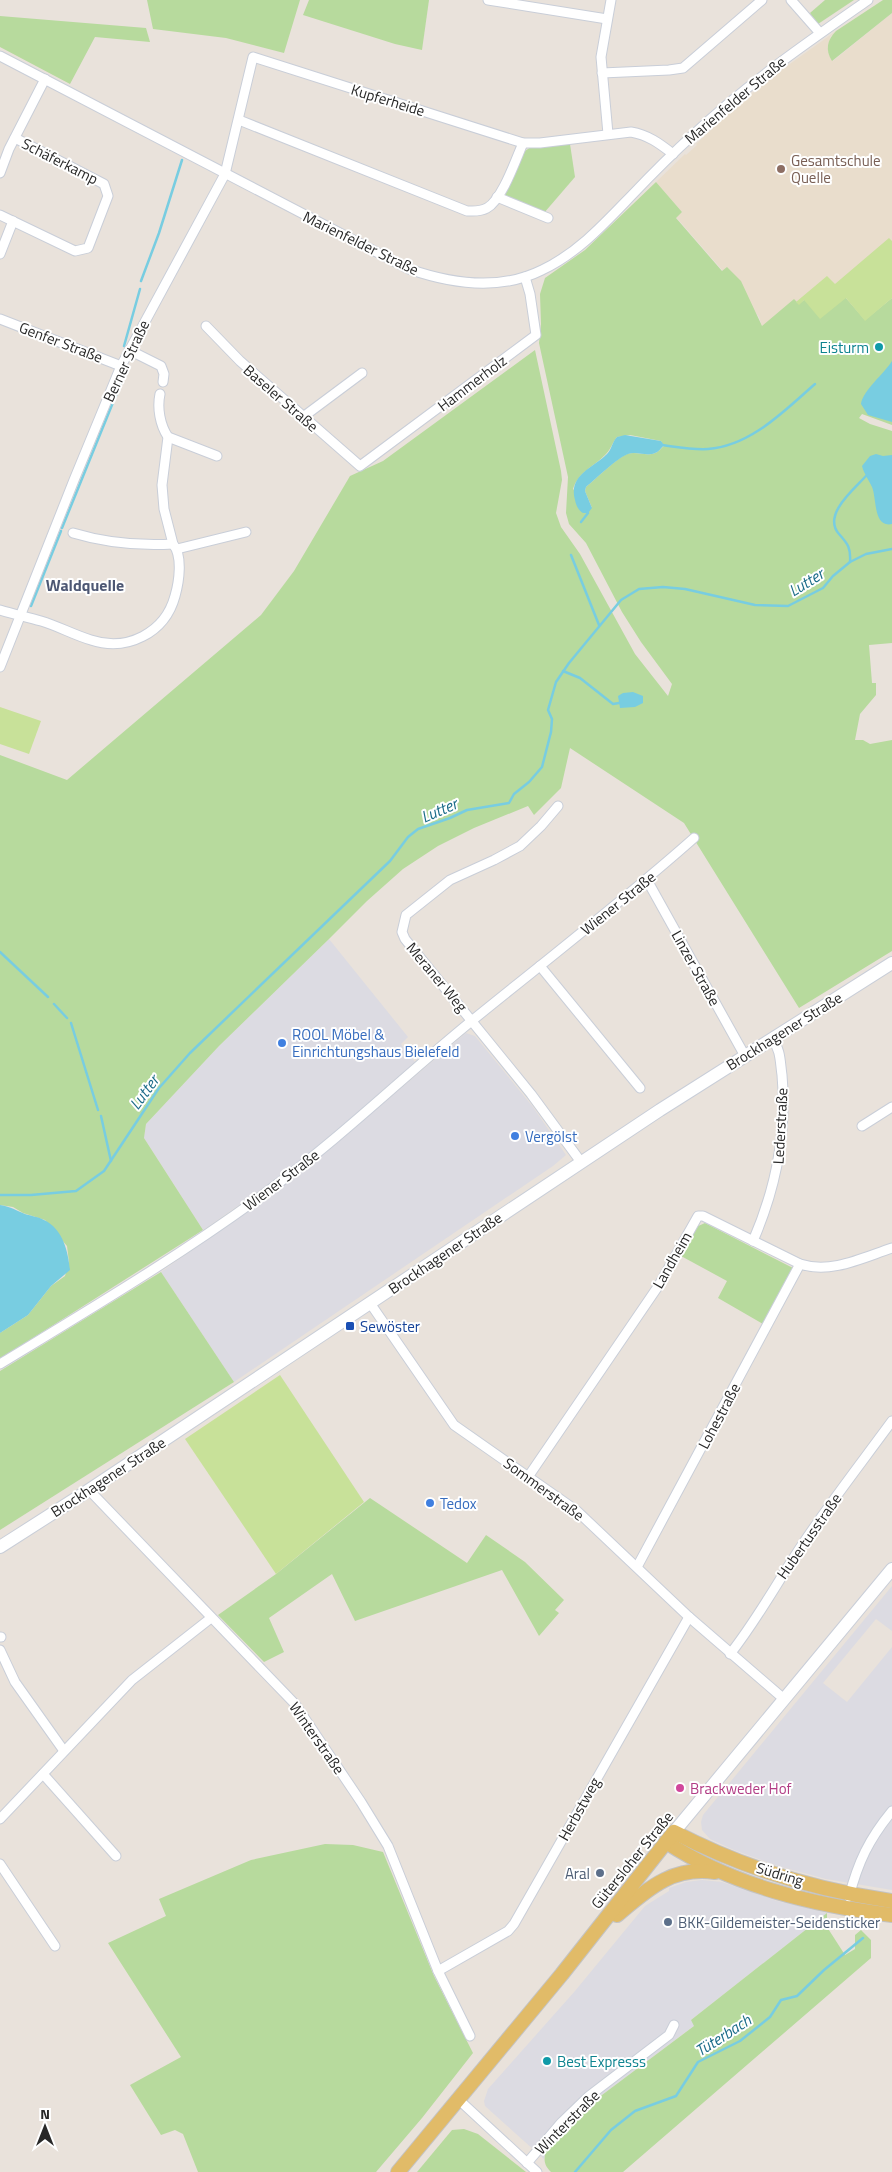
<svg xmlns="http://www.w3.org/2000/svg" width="892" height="2172" viewBox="0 0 892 2172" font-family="'Titillium Web',sans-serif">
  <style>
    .industrial { fill: #dcdbe2 }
    .education { fill: #e9ddcc }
    .green { fill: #b7da9d; fill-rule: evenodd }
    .pitch { fill: #c8e199 }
    .water { fill: #78cde1 }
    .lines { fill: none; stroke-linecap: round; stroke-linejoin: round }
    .stream { stroke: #78cde1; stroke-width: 2.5 }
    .street-casing { stroke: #c9ced8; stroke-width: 11 }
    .secondary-casing { stroke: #c9ced8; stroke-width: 14 }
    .primary-casing { stroke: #c3c3c3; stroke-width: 16 }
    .street { stroke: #fff; stroke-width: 9 }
    .secondary { stroke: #fff; stroke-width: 12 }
    .primary { stroke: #e1bb68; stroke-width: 14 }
    .education-dot { fill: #8d6e63; stroke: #fff; stroke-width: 2 }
    .culture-dot { fill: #0f9aa8; stroke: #fff; stroke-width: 2 }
    .shop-dot { fill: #3f7fe0; stroke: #fff; stroke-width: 2 }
    .transit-dot { fill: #1a4fb4; stroke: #fff; stroke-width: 2 }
    .hotel-dot { fill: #d1479c; stroke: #fff; stroke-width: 2 }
    .service-dot { fill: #5c6f8a; stroke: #fff; stroke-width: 2 }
    .labels { text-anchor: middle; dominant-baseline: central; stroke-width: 4; stroke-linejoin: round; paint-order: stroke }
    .street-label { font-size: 15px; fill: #282828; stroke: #fff }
    .education-label { font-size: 15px; fill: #785e54; stroke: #fff; text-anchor: start }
    .culture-label { font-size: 15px; fill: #0d838f; stroke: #fff; text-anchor: end }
    .shop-label { font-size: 15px; fill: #366cbe; stroke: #fff; text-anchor: start }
    .transit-label { font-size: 15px; fill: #164399; stroke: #fff; text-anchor: start }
    .hotel-label { font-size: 15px; fill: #b23c85; stroke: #fff; text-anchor: start }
    .service-label { font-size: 15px; fill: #4e5e75; stroke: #fff; text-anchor: end }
    .water-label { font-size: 16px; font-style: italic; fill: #1b6c89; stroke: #fff }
    .neighbourhood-label { font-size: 16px; font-weight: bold; fill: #4d5773; stroke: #fff }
  </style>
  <rect width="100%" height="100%" fill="#e9e2db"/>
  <g class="industrial">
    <polygon points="329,939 408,1037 401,1044 415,1062 306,1158 203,1230 144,1138 146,1124 219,1046"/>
    <polygon points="466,1033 475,1036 533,1107 566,1155 553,1166 234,1382 161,1272 272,1194 307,1168"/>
    <polygon points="892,1586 892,1631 876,1619 823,1683 847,1702 892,1647 892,1890 826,1879 778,1866 734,1850 710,1839 702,1830 701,1822 703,1815"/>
    <polygon points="702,1880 722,1882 777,1901 827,1913 691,2020 695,2025 590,2104 546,2149 544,2159 485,2106 484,2101 488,2089 575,1991 645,1906 669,1891 669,1888 686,1882"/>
  </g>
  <polygon class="education" points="892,13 892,298 762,326 759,317 723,271 676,217 682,212 656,182 685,154 686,155 697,145 696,144 737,106 780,71 836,31 830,37 833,61"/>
  <g class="green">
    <polygon points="147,0 300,0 284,53 226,38 153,29"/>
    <polygon points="309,0 429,0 422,50 395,44 303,15"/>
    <polygon points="825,0 854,0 818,24 810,13"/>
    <path d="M883 0H892V13L832 61C825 50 827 40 836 31Z"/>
    <polygon points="0,16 146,28 150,42 95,37 70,84 0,47"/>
    <polygon points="570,144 575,177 544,213 507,197 504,192 525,151 531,147"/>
    <path d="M656 182 682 212 676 218 722 271 727 267 741 281 762 326 794 299 799 304 804 300 845 297 865 320 892 298V425L862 414 859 418 870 424 892 431V643L869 645 872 683H876V695L860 714 855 740H863L870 744 892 740V951L799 1008 684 823 570 748 561 788 534 815 528 806 474 828 438 846 403 869 367 901 329 939 219 1046 146 1124 144 1138 203 1230 0 1359V1333L28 1315 51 1286 65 1276 69 1262 67 1246 45 1220 23 1213 13 1207 0 1205V755L67 780 261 615 294 571 350 476 383 461 535 350 561 471 562 480 556 513 561 527 580 554 635 654 668 696 672 684 641 642 622 612 586 543 569 524 566 513 568 477 539 343 541 324 540 294 545 278 585 250ZM630 435 661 441 664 446C661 448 659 452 655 453 647 457 637 451 627 454 617 458 596 479 586 487L585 491 592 508 573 489C579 471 594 467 606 454 611 449 612 443 617 437Z"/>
    <polygon points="705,1223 793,1268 763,1324 718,1298 727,1281 681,1256 696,1227"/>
    <polygon points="161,1272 234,1382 0,1530 0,1371"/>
    <polygon points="370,1498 467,1563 486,1535 525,1562 564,1600 555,1610 559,1613 539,1636 502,1570 355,1621 332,1574 269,1618 284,1652 264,1662 218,1615 276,1574"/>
    <polygon points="325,1844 353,1845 383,1852 434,1976 473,2053 422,2118 376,2172 198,2172 183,2134 175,2130 161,2135 130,2085 181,2057 108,1943 166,1916 159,1899 251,1860"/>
    <path d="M827 1913V1927L845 1955 855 1949V1935L861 1930 871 1940V1958L623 2172H551C543 2164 544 2159 546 2149L590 2104 694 2026 691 2020Z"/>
    <polygon points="464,2129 478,2134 526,2172 417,2172 452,2130"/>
  </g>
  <g class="pitch">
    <polygon points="889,238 892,241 892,298 865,321 846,298 820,319 804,300 799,305 796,302 827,276 835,284"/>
    <polygon points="0,707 41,721 29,754 0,744"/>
    <polygon points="280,1375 364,1502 276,1574 185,1439"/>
  </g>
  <g class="water">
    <path d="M892 361V422L868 415 861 404C863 390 884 374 892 361Z"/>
    <path d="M625 435 661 441 664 445C661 448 659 452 655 453 647 457 637 451 628 454 617 458 596 479 586 487L585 491 592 508 588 513H583C578 510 576 505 575 500 568 475 593 468 607 454 612 449 612 442 617 437Z"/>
    <path d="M876 454 883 456 892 455V524C873 528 877 499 872 487 869 480 864 474 862 466L870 456Z"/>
    <polygon points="633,692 643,696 643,703 635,707 620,708 618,696 623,693"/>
    <path d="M0 1205C12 1207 15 1210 25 1214 31 1216 39 1217 44 1220 63 1229 68 1251 70 1270L51 1286 28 1315 0 1333Z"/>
  </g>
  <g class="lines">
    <g class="stream">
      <polyline points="141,281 159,233 182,160"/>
      <polyline points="124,346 140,289"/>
      <path d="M662 445C677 447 693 450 708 449 751 446 785 410 815 384"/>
      <polyline points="581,522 588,513 587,511"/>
      <polyline points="62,528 127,368"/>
      <polyline points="571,555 599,625"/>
      <path d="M850 562C851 548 848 544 839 534 822 515 854 489 866 476"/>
      <polyline points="31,606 61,531"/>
      <polyline points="563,671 580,678 613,704 619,703"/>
      <polyline points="0,952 48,997"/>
      <polyline points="54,1004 67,1018"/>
      <polyline points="71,1023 98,1110"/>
      <polyline points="101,1116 111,1161"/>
      <polyline points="0,1195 31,1195 76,1191 104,1171 159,1088 190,1053 390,861 408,837 418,829 450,818 467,810 509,803 514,794 529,782 542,767 551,732 552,719 548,710 556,682 569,663 621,600 639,589 663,587 685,589 755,605 788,606 823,588 833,576 850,562 866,554 892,549"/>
      <polyline points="575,2172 611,2130 635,2111 676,2096 698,2062 740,2041 770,2017 781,2000 797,1996 824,1970 863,1938"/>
    </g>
    <g class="street-casing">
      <g id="street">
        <polyline points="488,0 607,19"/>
        <polyline points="791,0 820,33"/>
        <path d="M0 56 409 269C452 284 500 291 542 270 578 253 605 223 632 195 652 174 673 153 694 134 748 83 808 42 868 0"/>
        <polyline points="602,73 669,70 683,68 762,0"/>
        <path d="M239 120 467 211C474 211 480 212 487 208 502 200 516 159 523 143"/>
        <polyline points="608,134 601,57 611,0"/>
        <polyline points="0,173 9,149 45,79"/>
        <polyline points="497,197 548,218"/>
        <polyline points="0,215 75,251 88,248 108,196 104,184 15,138"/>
        <polyline points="0,254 13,221"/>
        <polyline points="0,319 121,366"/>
        <polyline points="206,326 240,361 360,466 536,335 530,294 525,277"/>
        <polyline points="129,350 161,366 164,374 163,382"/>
        <polyline points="303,417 362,373"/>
        <polyline points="168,437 217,456"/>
        <path d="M73 533C106 543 138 546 173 544"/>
        <polyline points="177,549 246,532"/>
        <path d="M0 610C13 614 27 617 41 621 58 626 74 635 91 640 127 652 165 633 175 596 179 582 183 556 173 544L164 509 162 485 168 437C160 425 157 408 160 394"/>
        <path d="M0 667 74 480 121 366 225 174 253 57 523 143H540L631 132C648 135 659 143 673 154"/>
        <polyline points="558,806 541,826 520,846 494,860 450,880 406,915 402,932 405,939 531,1094 581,1162"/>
        <polyline points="647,880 745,1056"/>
        <polyline points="540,966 640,1088"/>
        <polyline points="862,1126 892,1107"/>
        <path d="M753 1241C776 1188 787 1133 782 1075 780 1062 781 1050 772 1039"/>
        <polyline points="370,1303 454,1425 577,1511 689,1617 784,1699"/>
        <path d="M0 1364C92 1308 186 1252 272 1188 343 1136 406 1074 474 1019 548 959 623 901 694 838"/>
        <path d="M528 1477 659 1285 698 1216H703L800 1264C831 1274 862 1258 892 1248"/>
        <polyline points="89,1490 295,1704 361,1802 388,1846 438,1971 470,2036"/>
        <polyline points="637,1567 800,1264"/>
        <polyline points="0,1637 1,1637"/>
        <polyline points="0,1650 15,1682 64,1751"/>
        <path d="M730 1654C757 1620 778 1581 802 1545 830 1503 862 1462 892 1421"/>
        <polyline points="43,1774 116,1856"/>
        <polyline points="0,1819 132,1680 211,1618"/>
        <polyline points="0,1864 55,1946"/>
        <path d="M849 1897C858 1862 869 1839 892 1811"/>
        <polyline points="438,1971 508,1931 514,1924 689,1617"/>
        <polyline points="458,2099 537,2172"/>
        <polyline points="527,2163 561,2123 589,2096 669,2035 674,2025"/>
      </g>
    </g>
    <g class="secondary-casing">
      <g id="secondary">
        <polyline points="0,1547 89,1490 660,1110 892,963"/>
        <polyline points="674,1832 892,1569"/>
      </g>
    </g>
    <g class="primary-casing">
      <g id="primary">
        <path d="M666 1842C733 1886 813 1905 892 1915"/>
        <path d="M617 1915C648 1889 672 1866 715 1872"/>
        <path d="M398 2172 562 1974 674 1832C743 1868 815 1890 892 1901"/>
      </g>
    </g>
    <use href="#street" class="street"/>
    <use href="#secondary" class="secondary"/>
    <use href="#primary" class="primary"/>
  </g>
  <circle class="education-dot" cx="781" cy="169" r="5"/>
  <g class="culture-dot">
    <circle cx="879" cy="347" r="5"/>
    <circle cx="547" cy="2061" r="5"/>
  </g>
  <g class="shop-dot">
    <circle cx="282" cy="1043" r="5"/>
    <circle cx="515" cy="1136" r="5"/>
    <circle cx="430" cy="1503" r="5"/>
  </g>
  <rect class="transit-dot" x="345" y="1321" width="10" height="10" rx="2.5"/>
  <circle class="hotel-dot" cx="680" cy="1788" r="5"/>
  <g class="service-dot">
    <circle cx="600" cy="1873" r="5"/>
    <circle cx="668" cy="1922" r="5"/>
  </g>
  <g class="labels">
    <g class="street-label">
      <text transform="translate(388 100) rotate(17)">Kupferheide</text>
      <text transform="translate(735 100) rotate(-40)">Marienfelder Straße</text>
      <text transform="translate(60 161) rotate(27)">Schäferkamp</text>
      <text transform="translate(361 243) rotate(26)">Marienfelder Straße</text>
      <text transform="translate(61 342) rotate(21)">Genfer Straße</text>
      <text transform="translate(126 361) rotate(-65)">Berner Straße</text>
      <text transform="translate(472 383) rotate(-37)">Hammerholz</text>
      <text transform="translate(281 398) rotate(41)">Baseler Straße</text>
      <text transform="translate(618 903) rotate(-39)">Wiener Straße</text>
      <text transform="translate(696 968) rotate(61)">Linzer Straße</text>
      <text transform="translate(437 977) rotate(50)">Meraner Weg</text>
      <text transform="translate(784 1031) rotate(-32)">Brockhagener Straße</text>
      <text transform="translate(780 1126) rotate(-87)">Lederstraße</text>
      <text transform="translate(281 1180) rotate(-37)">Wiener Straße</text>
      <text transform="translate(445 1253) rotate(-34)">Brockhagener Straße</text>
      <text transform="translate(672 1260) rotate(-60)">Landheim</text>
      <text transform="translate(719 1416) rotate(-62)">Lohestraße</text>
      <text transform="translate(108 1477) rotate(-33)">Brockhagener Straße</text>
      <text transform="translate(544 1489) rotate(36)">Sommerstraße</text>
      <text transform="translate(809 1536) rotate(-55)">Hubertusstraße</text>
      <text transform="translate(317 1738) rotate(55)">Winterstraße</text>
      <text transform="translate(579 1809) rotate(-61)">Herbstweg</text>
      <text transform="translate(632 1860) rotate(-51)">Gütersloher Straße</text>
      <text transform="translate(780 1874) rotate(17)">Südring</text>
      <text transform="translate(567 2122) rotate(-45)">Winterstraße</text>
    </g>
    <g class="education-label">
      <text x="791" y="160">Gesamtschule<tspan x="791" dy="17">Quelle</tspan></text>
    </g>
    <g class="culture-label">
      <text x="869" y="347">Eisturm</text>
      <text x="557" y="2061" text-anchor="start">Best Expresss</text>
    </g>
    <g class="shop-label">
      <text x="292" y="1034">ROOL Möbel &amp;<tspan x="292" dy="17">Einrichtungshaus Bielefeld</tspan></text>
      <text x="525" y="1136">Vergölst</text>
      <text x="440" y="1503">Tedox</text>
    </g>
    <g class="transit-label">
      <text x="360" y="1326">Sewöster</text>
    </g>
    <g class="hotel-label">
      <text x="690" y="1788">Brackweder Hof</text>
    </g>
    <g class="service-label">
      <text x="590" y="1873">Aral</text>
      <text x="678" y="1922" text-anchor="start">BKK-Gildemeister-Seidensticker</text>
    </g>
    <g class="water-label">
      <text transform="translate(806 582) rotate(-32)">Lutter</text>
      <text transform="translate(439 810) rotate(-24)">Lutter</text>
      <text transform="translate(144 1092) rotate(-54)">Lutter</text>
      <text transform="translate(723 2035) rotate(-33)">Tüterbach</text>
    </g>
    <g class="neighbourhood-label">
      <text x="85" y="585">Waldquelle</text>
    </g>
  </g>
  <g transform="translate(45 2127)" stroke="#ffffff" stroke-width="4" paint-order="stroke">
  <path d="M0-4L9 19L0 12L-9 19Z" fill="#282828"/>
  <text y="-8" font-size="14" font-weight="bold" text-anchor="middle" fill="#282828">N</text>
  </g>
</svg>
